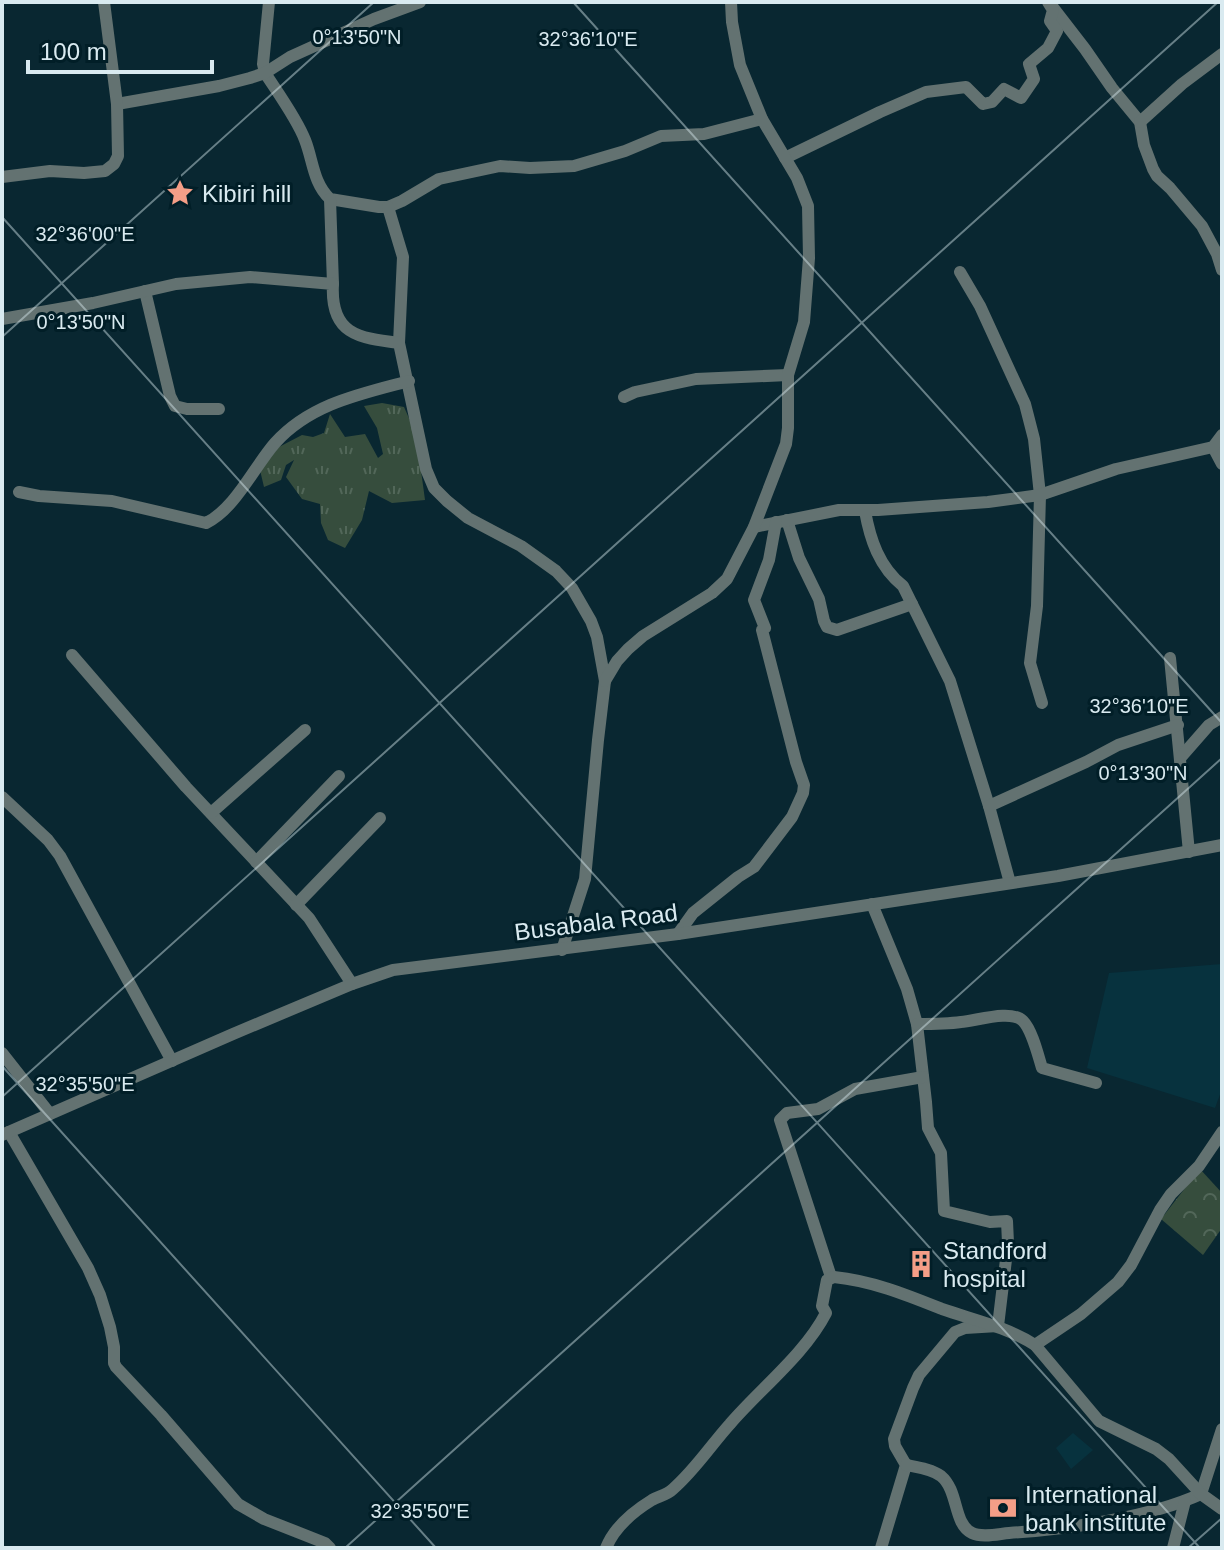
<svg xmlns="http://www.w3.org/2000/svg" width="1224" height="1550" viewBox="0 0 1224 1550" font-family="Arial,sans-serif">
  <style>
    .built { fill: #07323e }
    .grass { fill: url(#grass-tufts) }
    .forest { fill: url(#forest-crowns) }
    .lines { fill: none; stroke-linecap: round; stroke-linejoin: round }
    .minor { stroke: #637271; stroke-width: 12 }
    .ticks { fill: none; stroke: #d9eaf0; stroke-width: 2; stroke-opacity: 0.45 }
    .labels { text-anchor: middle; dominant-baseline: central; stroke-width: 6; stroke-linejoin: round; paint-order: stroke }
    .poi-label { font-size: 24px; fill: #d9eaf0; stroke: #011e27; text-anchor: start }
    .street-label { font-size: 24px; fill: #d9eaf0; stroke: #011e27 }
    .ticks-label { font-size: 20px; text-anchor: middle; fill: #d9eaf0; stroke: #011e27; stroke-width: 6; stroke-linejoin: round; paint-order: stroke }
  </style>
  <defs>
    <pattern id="grass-tufts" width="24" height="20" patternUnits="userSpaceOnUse" patternTransform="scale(2)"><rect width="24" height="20" fill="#364d3d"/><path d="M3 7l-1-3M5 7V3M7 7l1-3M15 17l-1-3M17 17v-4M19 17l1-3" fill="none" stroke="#526759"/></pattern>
    <pattern id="forest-crowns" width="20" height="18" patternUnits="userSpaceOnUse" patternTransform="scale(2)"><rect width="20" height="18" fill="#364d3d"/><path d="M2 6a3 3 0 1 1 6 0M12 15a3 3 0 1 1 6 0" fill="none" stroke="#526759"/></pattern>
  </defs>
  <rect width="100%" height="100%" fill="#092731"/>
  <g class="built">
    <polygon points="1222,964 1222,1089 1215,1108 1087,1068 1109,973"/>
    <polygon points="1073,1433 1093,1450 1071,1469 1056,1448"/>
  </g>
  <polygon class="grass" points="382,403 404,407 416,434 425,500 392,503 369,491 362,520 345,548 328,540 321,523 320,504 302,499 286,477 294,460 286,465 281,480 264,487 260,470 279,447 302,435 313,437 324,433 330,414 345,437 365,434 378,458 383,454 377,428 364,406"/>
  <polygon class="forest" points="1200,1169 1222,1193 1222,1228 1203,1255 1161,1219"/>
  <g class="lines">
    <g class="minor">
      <path d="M269 2 263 64 265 73C278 93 297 119 305 140 313 160 313 183 330 199L379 207H388L402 201 439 179 500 166 530 168 574 166 625 151 661 136 704 134 762 119"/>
      <polyline points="1051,5 1085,49 1112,88 1140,122 1144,145 1153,169 1157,176 1170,188 1202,226 1217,254 1222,270"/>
      <polyline points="117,104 219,86 250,78 265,73 290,57 374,19 420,2"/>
      <polyline points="1140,122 1182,84 1222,54"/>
      <polyline points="785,158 880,112 926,92 966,87 983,104 992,102 1004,89 1021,98 1034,79 1029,64 1048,48 1057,31 1050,21 1053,10 1048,2"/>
      <polyline points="2,177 50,171 84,173 105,171 114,164 118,156 117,104 104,2"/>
      <polyline points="330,199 333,284"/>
      <polyline points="388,207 403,257 399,343"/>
      <polyline points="960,272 980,306 1025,404 1034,439 1040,495 1037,606 1030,663 1042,703"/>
      <polyline points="145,291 170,396 175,406 187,409 219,409"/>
      <path d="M2 319 93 303 176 284 250 277 333 284C330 334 358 338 399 343L426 469 434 488 447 501 468 518 521 546 556 571 572 588 591 621 597 637 605 681 598 740 585 879 562 950"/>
      <polyline points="624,397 635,392 696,379 788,375"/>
      <polyline points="1213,447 1222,464"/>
      <path d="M19 492 39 496 112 501 206 523C235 509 254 467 275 443 310 404 360 394 409 381"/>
      <path d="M865 511C870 539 879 567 903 586L950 681 989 806"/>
      <polyline points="787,520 799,558 819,599 824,621 827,627 837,630 912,604"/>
      <polyline points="754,527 839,510 878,510 988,502 1040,495 1116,469 1213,447 1222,435"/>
      <polyline points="72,655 186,787 309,918 352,984"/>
      <polyline points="1170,658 1189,852"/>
      <polyline points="605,681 617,661 628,649 643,636 712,593 727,579 754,527 786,444 788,428 788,375 804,322 809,258 808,206 797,178 762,119 740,65 732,22 731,2"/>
      <polyline points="1181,757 1209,725 1222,717"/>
      <polyline points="2,797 48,840 60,856 172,1061"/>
      <polyline points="211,813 305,730"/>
      <polyline points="256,862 339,776"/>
      <polyline points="1010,883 989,806 1086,762 1118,745 1178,725"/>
      <polyline points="872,904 907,989 917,1024 926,1102 928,1128 941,1153 944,1211 990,1222 1007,1221 1008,1243 998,1326 965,1328 955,1332 919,1375 913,1388 894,1439 895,1446 906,1465 881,1548"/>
      <polyline points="296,905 380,818"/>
      <polyline points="678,934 693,913 738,877 754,867 792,817 803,793 804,785 796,762 762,630 765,628 754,600 769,560 776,522"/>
      <path d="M917 1024C931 1024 947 1024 961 1022 976 1021 1011 1009 1023 1021 1032 1030 1038 1055 1042 1068L1096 1083"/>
      <polyline points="2,1053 50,1114"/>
      <polyline points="9,1132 88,1268 100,1295 110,1327 114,1347 114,1363 116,1367 161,1415 238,1504 264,1519 325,1543 330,1548"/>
      <polyline points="2,1135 233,1034 352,984 393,970 678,934 1058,876 1222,845"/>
      <polyline points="831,1277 780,1120 787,1113 818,1109 855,1089 923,1077"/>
      <polyline points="1035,1345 1081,1314 1118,1282 1131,1265 1160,1210 1171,1194 1199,1166 1222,1132"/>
      <path d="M906 1465C916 1467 932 1469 941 1476 959 1491 953 1524 972 1533 982 1538 998 1534 1009 1533 1068 1529 1148 1518 1201 1494L1222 1429"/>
      <path d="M606 1548C614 1528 634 1511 652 1500 659 1496 667 1495 673 1489 695 1470 711 1445 730 1424 760 1389 805 1354 826 1313L822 1306 827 1280 834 1277C873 1281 907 1295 942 1309 974 1320 1007 1327 1035 1345L1099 1421 1156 1449 1169 1459 1201 1494 1222 1509"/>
      <polyline points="1173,1548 1185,1501"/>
    </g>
  </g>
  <path class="ticks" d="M573 2 1222 723M2 217 1200 1548M2 337 374 2M2 1066 436 1548M2 1097 1218 2M345 1548 1222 758M1188 1548 1222 1518"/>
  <defs>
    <g id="sight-bare" transform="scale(2.16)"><path d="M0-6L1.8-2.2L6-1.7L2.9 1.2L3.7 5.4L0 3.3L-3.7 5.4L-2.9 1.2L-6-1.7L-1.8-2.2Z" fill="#f49e87" stroke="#011e27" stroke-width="2.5" paint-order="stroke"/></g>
    <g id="building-bare" transform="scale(2.16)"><path d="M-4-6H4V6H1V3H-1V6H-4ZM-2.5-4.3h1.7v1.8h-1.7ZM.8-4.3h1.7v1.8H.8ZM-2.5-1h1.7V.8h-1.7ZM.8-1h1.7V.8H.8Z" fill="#f49e87" stroke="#011e27" stroke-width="2.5" paint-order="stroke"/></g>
    <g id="bank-bare" transform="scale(2.16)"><path d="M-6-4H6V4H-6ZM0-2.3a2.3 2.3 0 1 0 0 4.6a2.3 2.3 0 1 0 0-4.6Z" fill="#f49e87" stroke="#011e27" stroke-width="2.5" paint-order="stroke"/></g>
  </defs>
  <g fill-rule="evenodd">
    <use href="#sight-bare" x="180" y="193"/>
    <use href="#building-bare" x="921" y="1264"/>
    <use href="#bank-bare" x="1003" y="1508"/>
  </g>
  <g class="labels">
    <g class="poi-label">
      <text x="202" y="193">Kibiri hill</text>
      <text x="943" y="1250">Standford<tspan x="943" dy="28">hospital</tspan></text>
      <text x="1025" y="1494">International<tspan x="1025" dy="28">bank institute</tspan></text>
    </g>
    <g class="street-label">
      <text transform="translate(596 922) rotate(-7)">Busabala Road</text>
    </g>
  </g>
  <g class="ticks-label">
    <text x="357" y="44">0°13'50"N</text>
    <text x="588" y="46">32°36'10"E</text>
    <text x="85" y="241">32°36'00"E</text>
    <text x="81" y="329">0°13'50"N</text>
    <text x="1139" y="713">32°36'10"E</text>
    <text x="1143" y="780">0°13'30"N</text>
    <text x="85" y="1091">32°35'50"E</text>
    <text x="420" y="1518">32°35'50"E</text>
  </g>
  <rect width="1224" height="1550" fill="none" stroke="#d9eaf0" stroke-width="8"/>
  <path d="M28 60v12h184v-12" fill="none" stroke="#d9eaf0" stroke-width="4"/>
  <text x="40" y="60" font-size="24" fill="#d9eaf0" stroke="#011e27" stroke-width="6" paint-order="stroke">100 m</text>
</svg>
